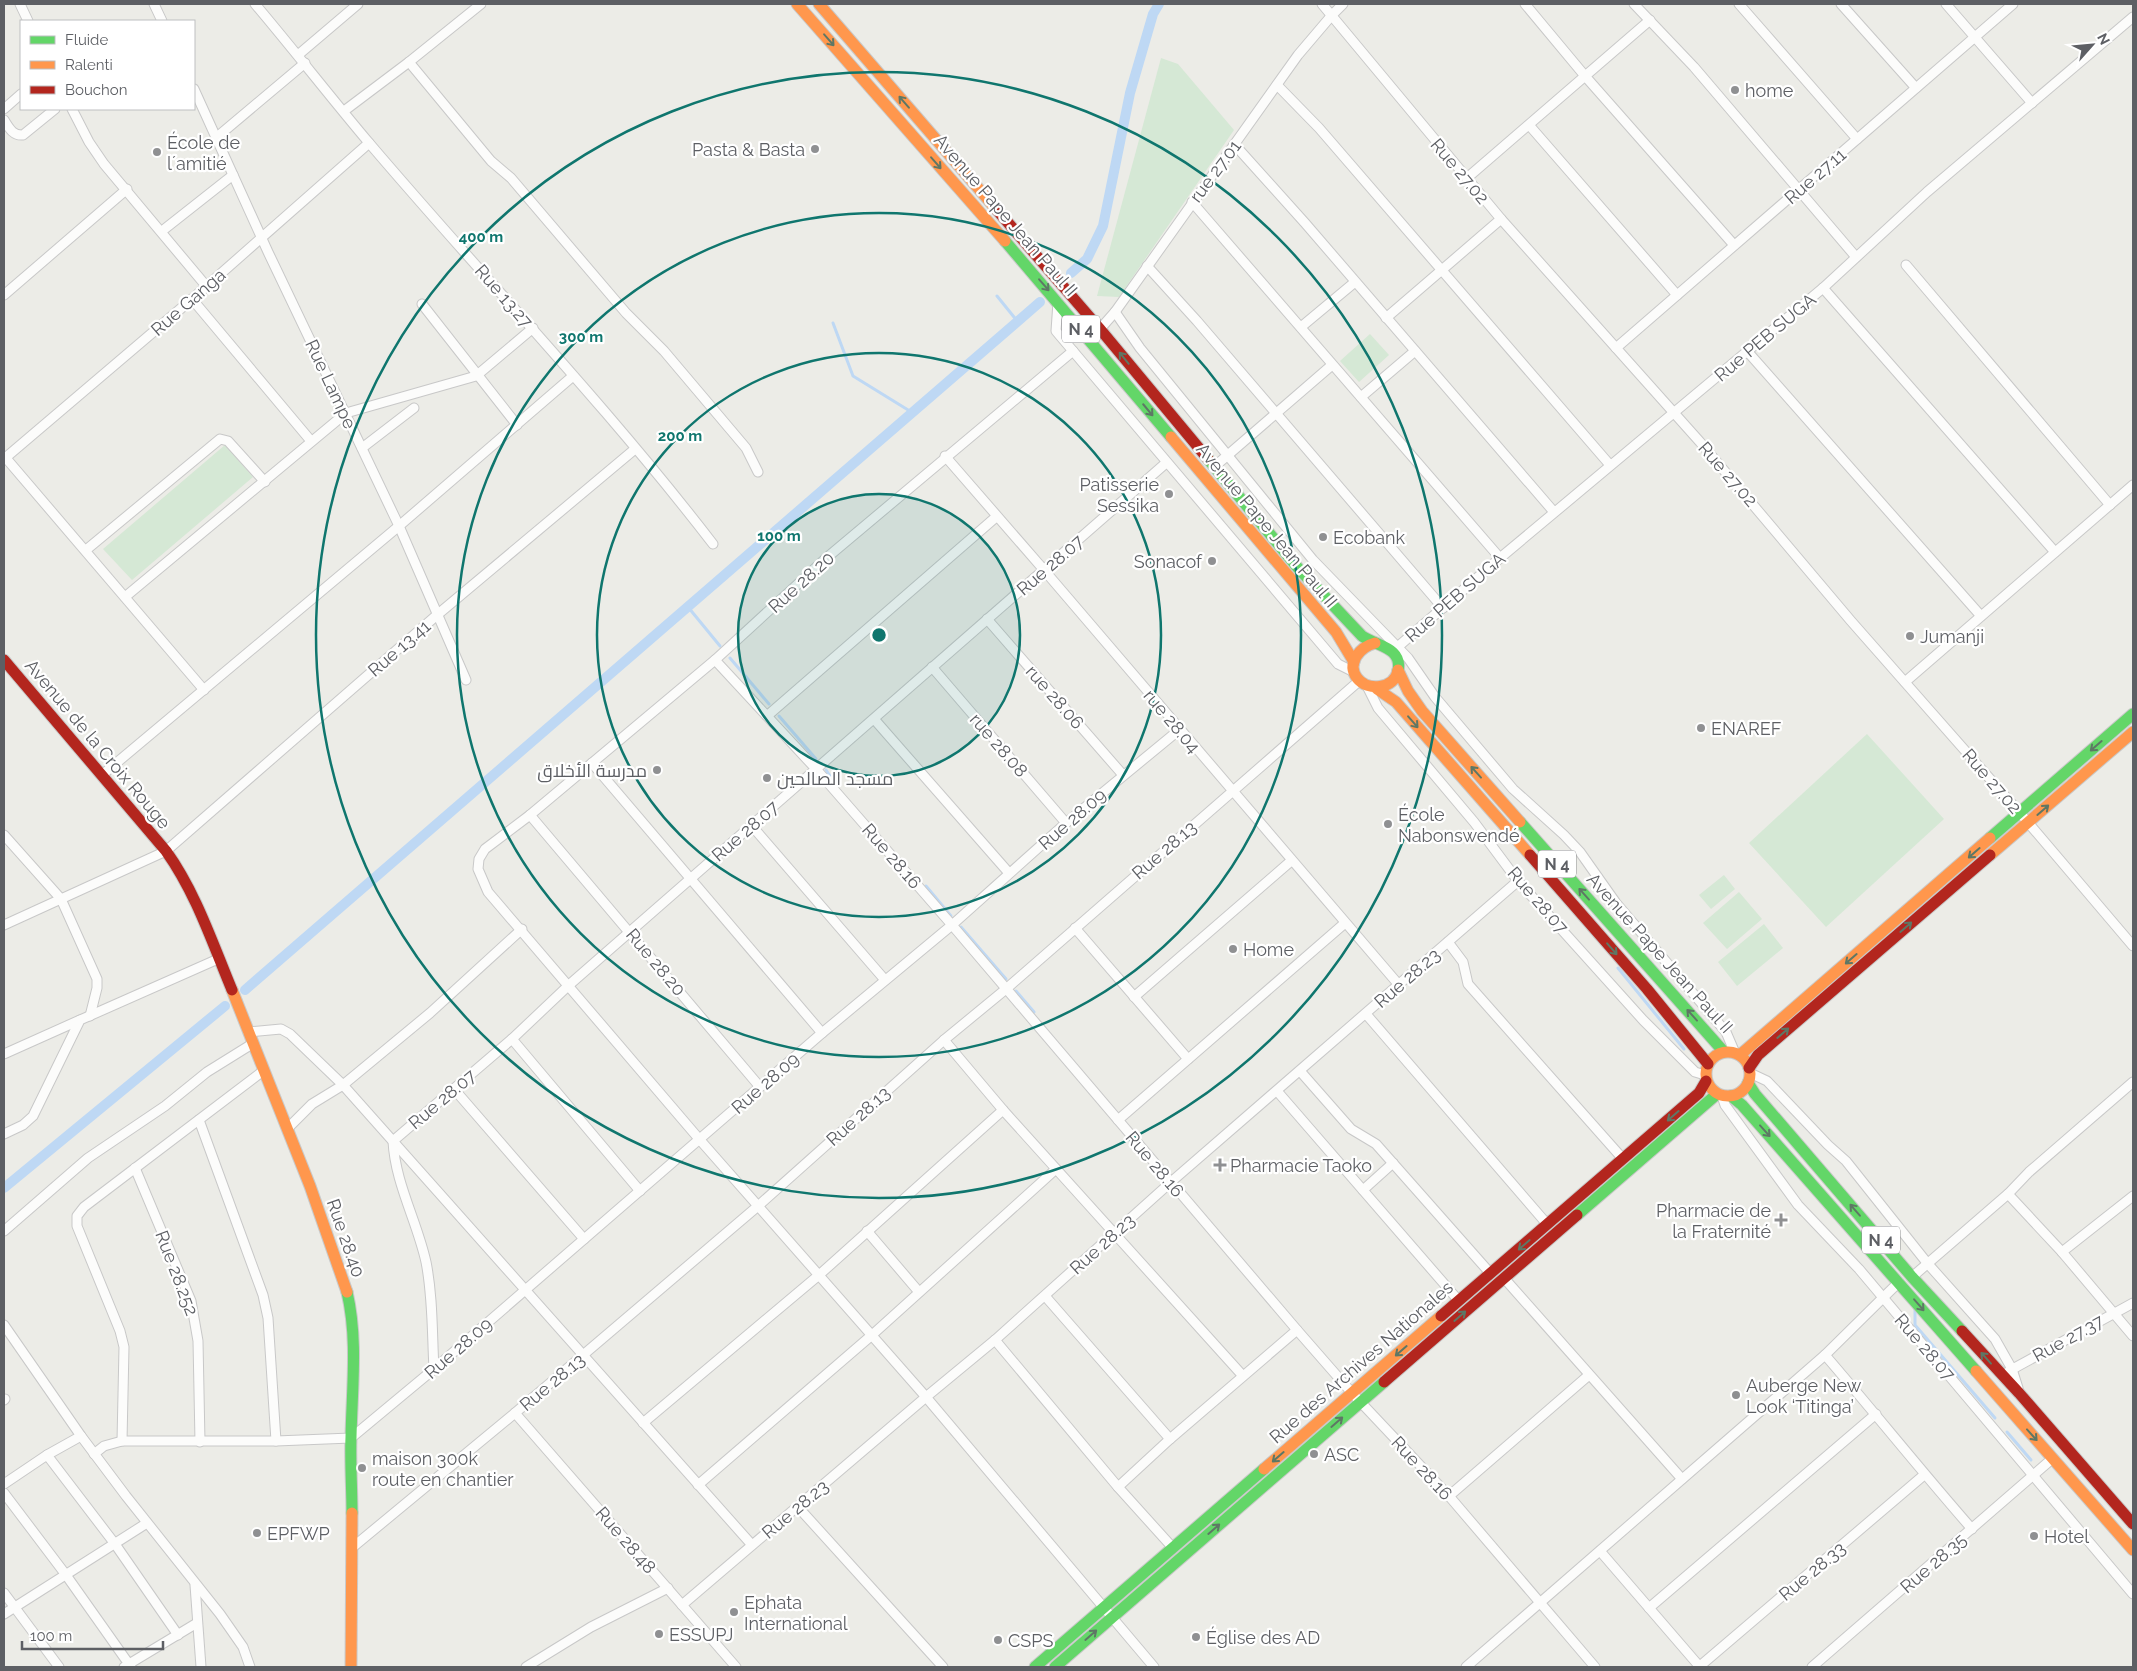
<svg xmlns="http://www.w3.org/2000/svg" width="2137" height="1671" viewBox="0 0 2137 1671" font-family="Raleway,Cairo,sans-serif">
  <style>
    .green { fill: #d5e8d5 }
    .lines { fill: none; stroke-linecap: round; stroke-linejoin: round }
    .stream { stroke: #bed8f4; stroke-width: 3 }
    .canal { stroke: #bed8f4; stroke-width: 10 }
    .street-casing { stroke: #c8c8c8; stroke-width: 11 }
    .fast-casing { stroke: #c9c9c9; stroke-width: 13 }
    .slow-casing { stroke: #c9c9c9; stroke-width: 13 }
    .jam-casing { stroke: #c9c9c9; stroke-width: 13 }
    .street { stroke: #fcfcfb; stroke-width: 9 }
    .fast { stroke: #63d668; stroke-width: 11 }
    .slow { stroke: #ff974d; stroke-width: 11 }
    .jam { stroke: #b3261e; stroke-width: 11 }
    .oneway { stroke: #5e7765 }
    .ring { fill: none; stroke: #0f766e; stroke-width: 2.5 }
    .poi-dot { fill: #8f9092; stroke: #fff; stroke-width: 2 }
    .labels { text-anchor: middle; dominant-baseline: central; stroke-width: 4.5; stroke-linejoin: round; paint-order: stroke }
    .shield { fill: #fff; stroke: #8e8f92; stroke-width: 1 }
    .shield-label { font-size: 16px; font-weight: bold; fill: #5d5f64 }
    .poi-label { font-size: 18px; fill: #5d5f64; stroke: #fff; text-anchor: start }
    .street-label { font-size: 18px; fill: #5d5f64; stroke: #fff }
    .centre { fill: #0f766e; stroke: #fff; stroke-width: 2.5 }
    .ring-label { font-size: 15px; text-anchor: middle; font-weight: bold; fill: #0f766e; stroke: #fff; stroke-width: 4.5; stroke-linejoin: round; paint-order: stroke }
  </style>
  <rect width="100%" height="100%" fill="#ecece7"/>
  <g class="green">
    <polygon points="1161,58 1178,64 1234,130 1119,297 1097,296"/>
    <polygon points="1370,334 1389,355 1359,382 1340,361"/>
    <polygon points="225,445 253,477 132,580 103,549"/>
    <polygon points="1867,734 1944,819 1826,927 1749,843"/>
    <polygon points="1724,875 1735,889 1711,909 1699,895"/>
    <polygon points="1739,892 1762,919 1727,949 1703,923"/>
    <polygon points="1764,924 1783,948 1737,986 1718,962"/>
  </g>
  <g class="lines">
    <g class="stream">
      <polyline points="997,296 1018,322"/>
      <polyline points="833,323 853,376 913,413"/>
      <polyline points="688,607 720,646"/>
      <polyline points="730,658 769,704"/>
      <polyline points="779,716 816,759"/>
      <polyline points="826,770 830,776"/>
      <polyline points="926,886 951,916"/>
      <polyline points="961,927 1006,979"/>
      <polyline points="1618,968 1684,1049"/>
      <polyline points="1016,991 1034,1012"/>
      <polyline points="1915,1309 1915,1325 1995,1418"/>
      <polyline points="2007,1432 2031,1460"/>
    </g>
    <g class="canal">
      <polyline points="1071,273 1087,259 1103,226 1130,93 1153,14 1159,4"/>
      <polyline points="245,990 1040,302"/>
      <polyline points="4,1188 225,1006"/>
    </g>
    <g class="street-casing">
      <g id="street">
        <polyline points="20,4 28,21"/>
        <polyline points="154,4 162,21"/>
        <path d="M255 4C294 50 331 98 370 144 484 278 606 405 713 544"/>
        <polyline points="1322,4 1501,219 1700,442 1851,621 2020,813 2133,946"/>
        <polyline points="1525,4 1585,76 1734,245"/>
        <polyline points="1634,4 1694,67 1856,257"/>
        <polyline points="1739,4 1857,139"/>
        <polyline points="1841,4 1916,88"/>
        <polyline points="1946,4 2032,103"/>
        <polyline points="298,55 358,4"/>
        <polyline points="409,62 491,161 511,178 626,313 664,351 746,448 758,472"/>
        <polyline points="1277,85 1319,128 1610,465"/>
        <polyline points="194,89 268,252 399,526 466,680"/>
        <polyline points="4,109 21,94"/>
        <polyline points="72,109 89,142 104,164 207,287"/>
        <polyline points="344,111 409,62 481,4"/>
        <path d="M4 120C9 128 13 136 23 135L55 109"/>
        <polyline points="1529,125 1677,295"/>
        <polyline points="217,137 305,63"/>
        <polyline points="1234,144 1305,223 1554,512"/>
        <polyline points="1467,178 1650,20"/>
        <polyline points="1192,202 1500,558"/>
        <polyline points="162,231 233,175"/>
        <polyline points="1906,265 2110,505"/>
        <polyline points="1147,266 1197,321 1443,608"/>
        <polyline points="1823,288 2055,552"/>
        <polyline points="4,295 127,189"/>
        <polyline points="192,299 311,441"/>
        <polyline points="1058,302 1056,331 1338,664 1354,672"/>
        <polyline points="422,304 517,425"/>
        <polyline points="1115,312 1140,348 1313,560 1408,658 1435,697 1513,789 1564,835 1580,852 1616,903 1726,1032 1735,1053"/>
        <polyline points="1386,318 1501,219"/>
        <polyline points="1301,327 1355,282"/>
        <polyline points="1100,329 1115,312 1298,55 1332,15 1343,4"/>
        <polyline points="1616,348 2013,4"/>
        <polyline points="1073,351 824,560 715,660 530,815 485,849 479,859 478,869 488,892 700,1140 926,1397 1154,1667"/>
        <polyline points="1747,351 1981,616"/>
        <polyline points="1361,397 1415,351"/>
        <polyline points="362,448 414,408"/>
        <polyline points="945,456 1044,570 1399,985"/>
        <polyline points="5,457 204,690"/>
        <polyline points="4,459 192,299 369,143"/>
        <polyline points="1214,467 1332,365"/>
        <polyline points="86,550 220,439 228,441 265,482"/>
        <polyline points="125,597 346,413 476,376 533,328"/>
        <polyline points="987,619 1123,775"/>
        <polyline points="1393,651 1500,558 1823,288 1927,192 2133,17"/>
        <polyline points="715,660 816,769 952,925 1297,1330 1352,1393 1449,1496 1595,1667"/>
        <polyline points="932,667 1066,823"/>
        <polyline points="1905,682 2133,485"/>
        <polyline points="1367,686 1378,708 1474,822 1518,881 1643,1020 1695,1072 1705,1075"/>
        <polyline points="767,716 996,517"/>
        <polyline points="874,719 1009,873"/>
        <polyline points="592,763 822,1033"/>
        <polyline points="102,775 399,526 573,376"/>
        <polyline points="530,815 760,1087"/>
        <polyline points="752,826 885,980"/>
        <polyline points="4,835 61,899 97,979 97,988 90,1016"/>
        <polyline points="4,925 166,851 437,615 635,449"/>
        <polyline points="1075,928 1188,1059"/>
        <polyline points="1448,942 1463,962 1468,984 1623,1159"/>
        <polyline points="1134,997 1291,861"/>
        <polyline points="1366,1014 1547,1224"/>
        <polyline points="248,1032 281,1029 290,1034 343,1085 752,1545"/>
        <polyline points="512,1039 640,1191"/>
        <polyline points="944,1040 1003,1110 1243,1376"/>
        <polyline points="4,1054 80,1020"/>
        <polyline points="1300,1071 1351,1129 1376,1144 1490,1273"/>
        <polyline points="1750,1073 1767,1081 1828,1145 1846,1161 1928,1264 1995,1339 2012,1369 2018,1388"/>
        <polyline points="454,1089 584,1239"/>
        <polyline points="1277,1091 1459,1301"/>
        <polyline points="1722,1096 1725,1105 1798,1205 1859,1269 2133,1594"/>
        <polyline points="199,1120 263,1295 268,1318 276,1441"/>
        <polyline points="1118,1120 1345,923"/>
        <polyline points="287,1129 312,1104 343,1085 430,1013 522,929"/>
        <polyline points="4,1134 23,1125 33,1116 80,1020 218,959"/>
        <polyline points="135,1168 191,1301 198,1341 200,1442"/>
        <polyline points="1363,1190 1393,1163"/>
        <polyline points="2008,1194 2062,1252 2133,1336"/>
        <polyline points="4,1231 88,1158 165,1106 207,1072 252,1044"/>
        <polyline points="867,1231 919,1292"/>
        <polyline points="2062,1252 2133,1196"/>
        <polyline points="1912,1277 2008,1194 2029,1172 2133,1082"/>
        <polyline points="1504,1278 1682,1479"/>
        <polyline points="1045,1296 1170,1439"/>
        <polyline points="4,1325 81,1436 126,1496 220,1614 243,1647 250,1667"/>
        <polyline points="995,1340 1118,1487 1173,1548"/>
        <path d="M1825 1355C1875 1413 1922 1472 1972 1529"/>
        <path d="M434 1369C432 1334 433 1297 426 1262 417 1221 395 1183 393 1141L512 1039 569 985 1166 463"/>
        <polyline points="2009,1371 2133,1303"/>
        <polyline points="4,1400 5,1399"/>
        <polyline points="515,1413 736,1667"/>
        <polyline points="643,1423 819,1275 1003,1110"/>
        <polyline points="122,1441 124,1347 120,1331 77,1226 77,1216 84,1207 263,1071"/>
        <polyline points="94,1454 104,1446 122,1441 276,1441 351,1438 434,1369 822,1033 952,925 1066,823 1179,730"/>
        <polyline points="47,1455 115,1544 178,1635"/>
        <polyline points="4,1484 47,1455 81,1436"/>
        <polyline points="698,1485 872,1335 1056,1169"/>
        <polyline points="1118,1487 1170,1439 1297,1330"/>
        <polyline points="4,1493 66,1575 131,1667"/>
        <polyline points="1449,1496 1589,1375"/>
        <polyline points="798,1507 943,1667"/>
        <polyline points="353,1547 515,1413 758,1206 944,1040 1006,989 1359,681"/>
        <polyline points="1600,1551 1700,1667"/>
        <polyline points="195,1585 201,1667"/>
        <polyline points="4,1593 59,1667"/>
        <polyline points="682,1605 926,1397 995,1340 1171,1182 1518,881"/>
        <polyline points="1649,1608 1876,1414"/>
        <polyline points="4,1614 147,1523"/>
        <polyline points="1700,1666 1924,1475"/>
        <polyline points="124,1667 197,1623"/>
        <polyline points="526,1667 591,1627 668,1588"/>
        <polyline points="1466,1667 1825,1355 1899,1282"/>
        <polyline points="1812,1667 2053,1458"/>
      </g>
    </g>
    <g class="fast-casing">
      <g id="fast">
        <polyline points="1005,241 1171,437"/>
        <path d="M1208 459 1298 568 1362 636C1376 646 1403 647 1398 671"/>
        <polyline points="1520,822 1724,1052"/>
        <polyline points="1990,838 2133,714"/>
        <polyline points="1748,1083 1755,1094 1912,1277 1962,1331"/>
        <polyline points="1731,1096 1742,1105 1976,1371"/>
        <polyline points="1577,1215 1717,1094"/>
        <path d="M347 1292C358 1339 352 1388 351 1437 350 1462 352 1488 352 1513"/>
        <polyline points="1035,1667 1264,1469"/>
        <polyline points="1055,1667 1384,1382"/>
      </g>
    </g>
    <g class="slow-casing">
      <g id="slow">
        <polyline points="797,4 1005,241"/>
        <polyline points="819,4 997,210"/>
        <polyline points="1171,437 1336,632 1354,662"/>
        <path d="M1375 643C1360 647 1346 663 1357 678 1368 692 1394 689 1398 671"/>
        <polyline points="1398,670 1408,691 1422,711 1520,822"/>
        <polyline points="1377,689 1396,702 1530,855"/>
        <polyline points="1990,855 2133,732"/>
        <polyline points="232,990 310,1186 347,1292"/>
        <circle cx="1728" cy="1074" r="22"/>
        <polyline points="1740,1055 1990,838"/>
        <polyline points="1976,1371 2133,1550"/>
        <polyline points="1264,1469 1441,1316"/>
        <polyline points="351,1667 352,1513"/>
      </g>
    </g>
    <g class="jam-casing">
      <g id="jam">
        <polyline points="997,210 1100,329 1208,459"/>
        <path d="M4 660 166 851C196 893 212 942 232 990"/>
        <polyline points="1530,855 1647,989 1708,1064"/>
        <polyline points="1749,1068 1758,1055 1990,855"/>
        <polyline points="1441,1316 1699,1093 1706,1081"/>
        <polyline points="1962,1331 2019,1393 2133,1524"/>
        <polyline points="1384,1382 1577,1215"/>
      </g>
    </g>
    <use href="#street" class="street"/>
    <use href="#fast" class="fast"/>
    <use href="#slow" class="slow"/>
    <use href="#jam" class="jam"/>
  </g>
  <defs><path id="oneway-shaft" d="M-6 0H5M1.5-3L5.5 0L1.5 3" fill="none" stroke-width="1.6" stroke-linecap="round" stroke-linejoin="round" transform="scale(1.25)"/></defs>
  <g class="oneway">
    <use href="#oneway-shaft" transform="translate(829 40) rotate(49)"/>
    <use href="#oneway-shaft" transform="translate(904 102) rotate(-131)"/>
    <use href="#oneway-shaft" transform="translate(936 163) rotate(49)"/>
    <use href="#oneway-shaft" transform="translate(1044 285) rotate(49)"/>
    <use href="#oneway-shaft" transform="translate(1124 358) rotate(-129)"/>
    <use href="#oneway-shaft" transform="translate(1148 410) rotate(50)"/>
    <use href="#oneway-shaft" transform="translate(1413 722) rotate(49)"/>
    <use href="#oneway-shaft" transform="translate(2096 746) rotate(139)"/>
    <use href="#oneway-shaft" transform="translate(1476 772) rotate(-132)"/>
    <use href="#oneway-shaft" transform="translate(2043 810) rotate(-41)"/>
    <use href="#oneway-shaft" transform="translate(1974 853) rotate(139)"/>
    <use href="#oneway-shaft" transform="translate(1584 894) rotate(-132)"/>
    <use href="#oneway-shaft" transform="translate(1906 927) rotate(-41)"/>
    <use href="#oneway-shaft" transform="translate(1612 949) rotate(49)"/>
    <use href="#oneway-shaft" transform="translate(1851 959) rotate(139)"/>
    <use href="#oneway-shaft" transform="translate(1692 1015) rotate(-132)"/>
    <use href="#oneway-shaft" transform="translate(1783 1033) rotate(-41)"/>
    <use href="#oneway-shaft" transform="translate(1673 1116) rotate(139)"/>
    <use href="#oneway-shaft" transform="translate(1765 1131) rotate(48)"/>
    <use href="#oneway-shaft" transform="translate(1855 1210) rotate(-131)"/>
    <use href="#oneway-shaft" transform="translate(1524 1245) rotate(139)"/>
    <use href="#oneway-shaft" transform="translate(1919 1305) rotate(49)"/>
    <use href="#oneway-shaft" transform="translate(1460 1316) rotate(-41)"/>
    <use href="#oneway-shaft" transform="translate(1401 1351) rotate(139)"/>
    <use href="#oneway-shaft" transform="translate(1986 1358) rotate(-132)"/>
    <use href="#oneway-shaft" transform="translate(1337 1422) rotate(-41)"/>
    <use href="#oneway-shaft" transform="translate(2032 1435) rotate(48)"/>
    <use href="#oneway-shaft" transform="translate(1278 1457) rotate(139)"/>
    <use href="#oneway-shaft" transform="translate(1214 1529) rotate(-41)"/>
    <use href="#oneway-shaft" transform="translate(1091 1635) rotate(-41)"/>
  </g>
  <circle cx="879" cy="635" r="141" fill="#0f766e" fill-opacity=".12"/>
  <g class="ring">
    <circle cx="879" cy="635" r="141"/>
    <circle cx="879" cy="635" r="282"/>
    <circle cx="879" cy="635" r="422"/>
    <circle cx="879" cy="635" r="563"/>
  </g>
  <g class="poi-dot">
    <circle cx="1735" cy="90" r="5"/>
    <circle cx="815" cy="149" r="5"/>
    <circle cx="157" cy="152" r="5"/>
    <circle cx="1169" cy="494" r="5"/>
    <circle cx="1323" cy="537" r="5"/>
    <circle cx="1212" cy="561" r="5"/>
    <circle cx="1910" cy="636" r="5"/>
    <circle cx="1701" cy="728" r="5"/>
    <circle cx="657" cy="770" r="5"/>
    <circle cx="767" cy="778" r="5"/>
    <circle cx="1388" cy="824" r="5"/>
    <circle cx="1233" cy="949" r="5"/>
    <path d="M1217.5 1157.5h5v5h5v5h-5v5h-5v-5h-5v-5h5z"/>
    <path d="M1778.5 1212.5h5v5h5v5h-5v5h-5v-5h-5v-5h5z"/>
    <circle cx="1736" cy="1395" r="5"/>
    <circle cx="1314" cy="1454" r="5"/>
    <circle cx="362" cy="1468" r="5"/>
    <circle cx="257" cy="1533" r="5"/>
    <circle cx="2034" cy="1536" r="5"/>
    <circle cx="734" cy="1612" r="5"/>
    <circle cx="659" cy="1634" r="5"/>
    <circle cx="1196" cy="1637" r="5"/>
    <circle cx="998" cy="1640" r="5"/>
  </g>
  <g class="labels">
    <g class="shield">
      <rect x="1062" y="315.5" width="38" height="27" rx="4"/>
      <rect x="1538" y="850.5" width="38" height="27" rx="4"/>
      <rect x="1862" y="1226.5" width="38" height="27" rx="4"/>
    </g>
    <g class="shield-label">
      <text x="1081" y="329">N 4</text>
      <text x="1557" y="864">N 4</text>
      <text x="1881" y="1240">N 4</text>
    </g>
    <g class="poi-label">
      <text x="1745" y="90">home</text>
      <text x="167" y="142">École de<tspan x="167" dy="21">l´amitié</tspan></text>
      <text x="805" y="149" text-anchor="end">Pasta &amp; Basta</text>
      <text x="1159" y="484" text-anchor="end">Patisserie<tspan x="1159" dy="21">Sessika</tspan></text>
      <text x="1333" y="537">Ecobank</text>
      <text x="1202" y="561" text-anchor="end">Sonacof</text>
      <text x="1920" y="636">Jumanji</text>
      <text x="1711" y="728">ENAREF</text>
      <text x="647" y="770" text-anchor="end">مدرسة الأخلاق</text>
      <text x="777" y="778">مسجد الصالحين</text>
      <text x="1398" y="814">École<tspan x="1398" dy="21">Nabonswendé</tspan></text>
      <text x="1243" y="949">Home</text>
      <text x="1230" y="1165">Pharmacie Taoko</text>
      <text x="1771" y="1210" text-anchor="end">Pharmacie de<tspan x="1771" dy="21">la Fraternité</tspan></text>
      <text x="1746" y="1385">Auberge New<tspan x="1746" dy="21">Look ‘Titinga’</tspan></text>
      <text x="1324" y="1454">ASC</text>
      <text x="372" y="1458">maison 300k<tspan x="372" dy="21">route en chantier</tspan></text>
      <text x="267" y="1533">EPFWP</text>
      <text x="2044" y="1536">Hotel</text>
      <text x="744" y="1602">Ephata<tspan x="744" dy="21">International</tspan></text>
      <text x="669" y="1634">ESSUPJ</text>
      <text x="1206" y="1637">Église des AD</text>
      <text x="1008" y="1640">CSPS</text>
    </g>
    <g class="street-label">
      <text transform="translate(1215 171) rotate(-53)">rue 27.01</text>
      <text transform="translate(1460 171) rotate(50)">Rue 27.02</text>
      <text transform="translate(1815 176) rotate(-41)">Rue 27.11</text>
      <text transform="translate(1006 215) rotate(49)">Avenue Pape Jean Paul II</text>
      <text transform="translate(504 296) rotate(49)">Rue 13.27</text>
      <text transform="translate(188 302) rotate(-41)">Rue Ganga</text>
      <text transform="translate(1765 337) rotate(-40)">Rue PEB SUGA</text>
      <text transform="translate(331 384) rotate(65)">Rue Lampe</text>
      <text transform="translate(1728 474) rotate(49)">Rue 27.02</text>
      <text transform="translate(1267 525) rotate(50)">Avenue Pape Jean Paul II</text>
      <text transform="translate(1050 565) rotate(-41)">Rue 28.07</text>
      <text transform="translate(801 582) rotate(-42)">Rue 28.20</text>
      <text transform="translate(1455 597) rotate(-41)">Rue PEB SUGA</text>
      <text transform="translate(399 648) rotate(-41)">Rue 13.41</text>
      <text transform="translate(1055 697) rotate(49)">rue 28.06</text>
      <text transform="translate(1172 721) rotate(50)">rue 28.04</text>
      <text transform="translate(98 744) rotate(50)">Avenue de la Croix Rouge</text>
      <text transform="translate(999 745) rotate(49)">rue 28.08</text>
      <text transform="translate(1992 781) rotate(49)">Rue 27.02</text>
      <text transform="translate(1072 819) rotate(-41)">Rue 28.09</text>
      <text transform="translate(745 831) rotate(-41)">Rue 28.07</text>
      <text transform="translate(1164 850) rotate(-41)">Rue 28.13</text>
      <text transform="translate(892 856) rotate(49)">Rue 28.16</text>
      <text transform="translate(1538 900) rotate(49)">Rue 28.07</text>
      <text transform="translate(1660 953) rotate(48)">Avenue Pape Jean Paul II</text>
      <text transform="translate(656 962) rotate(50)">Rue 28.20</text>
      <text transform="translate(1407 978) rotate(-41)">Rue 28.23</text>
      <text transform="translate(765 1083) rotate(-41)">Rue 28.09</text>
      <text transform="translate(442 1099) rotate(-40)">Rue 28.07</text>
      <text transform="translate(858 1116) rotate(-42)">Rue 28.13</text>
      <text transform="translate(1155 1164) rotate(50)">Rue 28.16</text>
      <text transform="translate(346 1238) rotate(71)">Rue 28.40</text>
      <text transform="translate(1102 1244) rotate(-42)">Rue 28.23</text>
      <text transform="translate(177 1273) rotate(69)">Rue 28.252</text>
      <text transform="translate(2068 1338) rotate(-29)">Rue 27.37</text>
      <text transform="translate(1925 1347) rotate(49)">Rue 28.07</text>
      <text transform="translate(458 1348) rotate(-41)">Rue 28.09</text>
      <text transform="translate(1361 1362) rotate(-41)">Rue des Archives Nationales</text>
      <text transform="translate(552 1382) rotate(-40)">Rue 28.13</text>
      <text transform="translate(1422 1468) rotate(47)">Rue 28.16</text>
      <text transform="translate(795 1509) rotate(-40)">Rue 28.23</text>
      <text transform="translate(626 1540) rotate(49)">Rue 28.48</text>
      <text transform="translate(1933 1563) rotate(-41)">Rue 28.35</text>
      <text transform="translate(1812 1571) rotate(-40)">Rue 28.33</text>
    </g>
  </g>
  <circle cx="879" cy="635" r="8" class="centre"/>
  <g class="ring-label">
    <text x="481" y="242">400 m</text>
    <text x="581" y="342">300 m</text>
    <text x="680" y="441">200 m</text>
    <text x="779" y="541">100 m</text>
  </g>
  <rect width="2137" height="1671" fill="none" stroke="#5d5f64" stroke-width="10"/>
  <rect x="20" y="20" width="175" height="90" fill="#ffffff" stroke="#bebfc1"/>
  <rect x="30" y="36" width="25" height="8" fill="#63d668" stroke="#bebfc1"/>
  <text x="65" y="45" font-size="15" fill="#5d5f64">Fluide</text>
  <rect x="30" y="61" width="25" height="8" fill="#ff974d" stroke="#bebfc1"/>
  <text x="65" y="70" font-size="15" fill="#5d5f64">Ralenti</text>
  <rect x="30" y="86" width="25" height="8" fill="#b3261e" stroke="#bebfc1"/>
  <text x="65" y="95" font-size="15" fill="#5d5f64">Bouchon</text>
  <g transform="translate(2092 45) rotate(63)" stroke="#ffffff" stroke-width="4" paint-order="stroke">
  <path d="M0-4L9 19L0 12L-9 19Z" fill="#5d5f64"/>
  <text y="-8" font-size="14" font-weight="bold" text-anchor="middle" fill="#5d5f64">N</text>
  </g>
  <path d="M22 1641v8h141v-8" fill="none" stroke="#5d5f64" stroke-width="2.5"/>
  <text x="30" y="1641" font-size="15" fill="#5d5f64" stroke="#ffffff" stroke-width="4" paint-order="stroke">100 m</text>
</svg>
